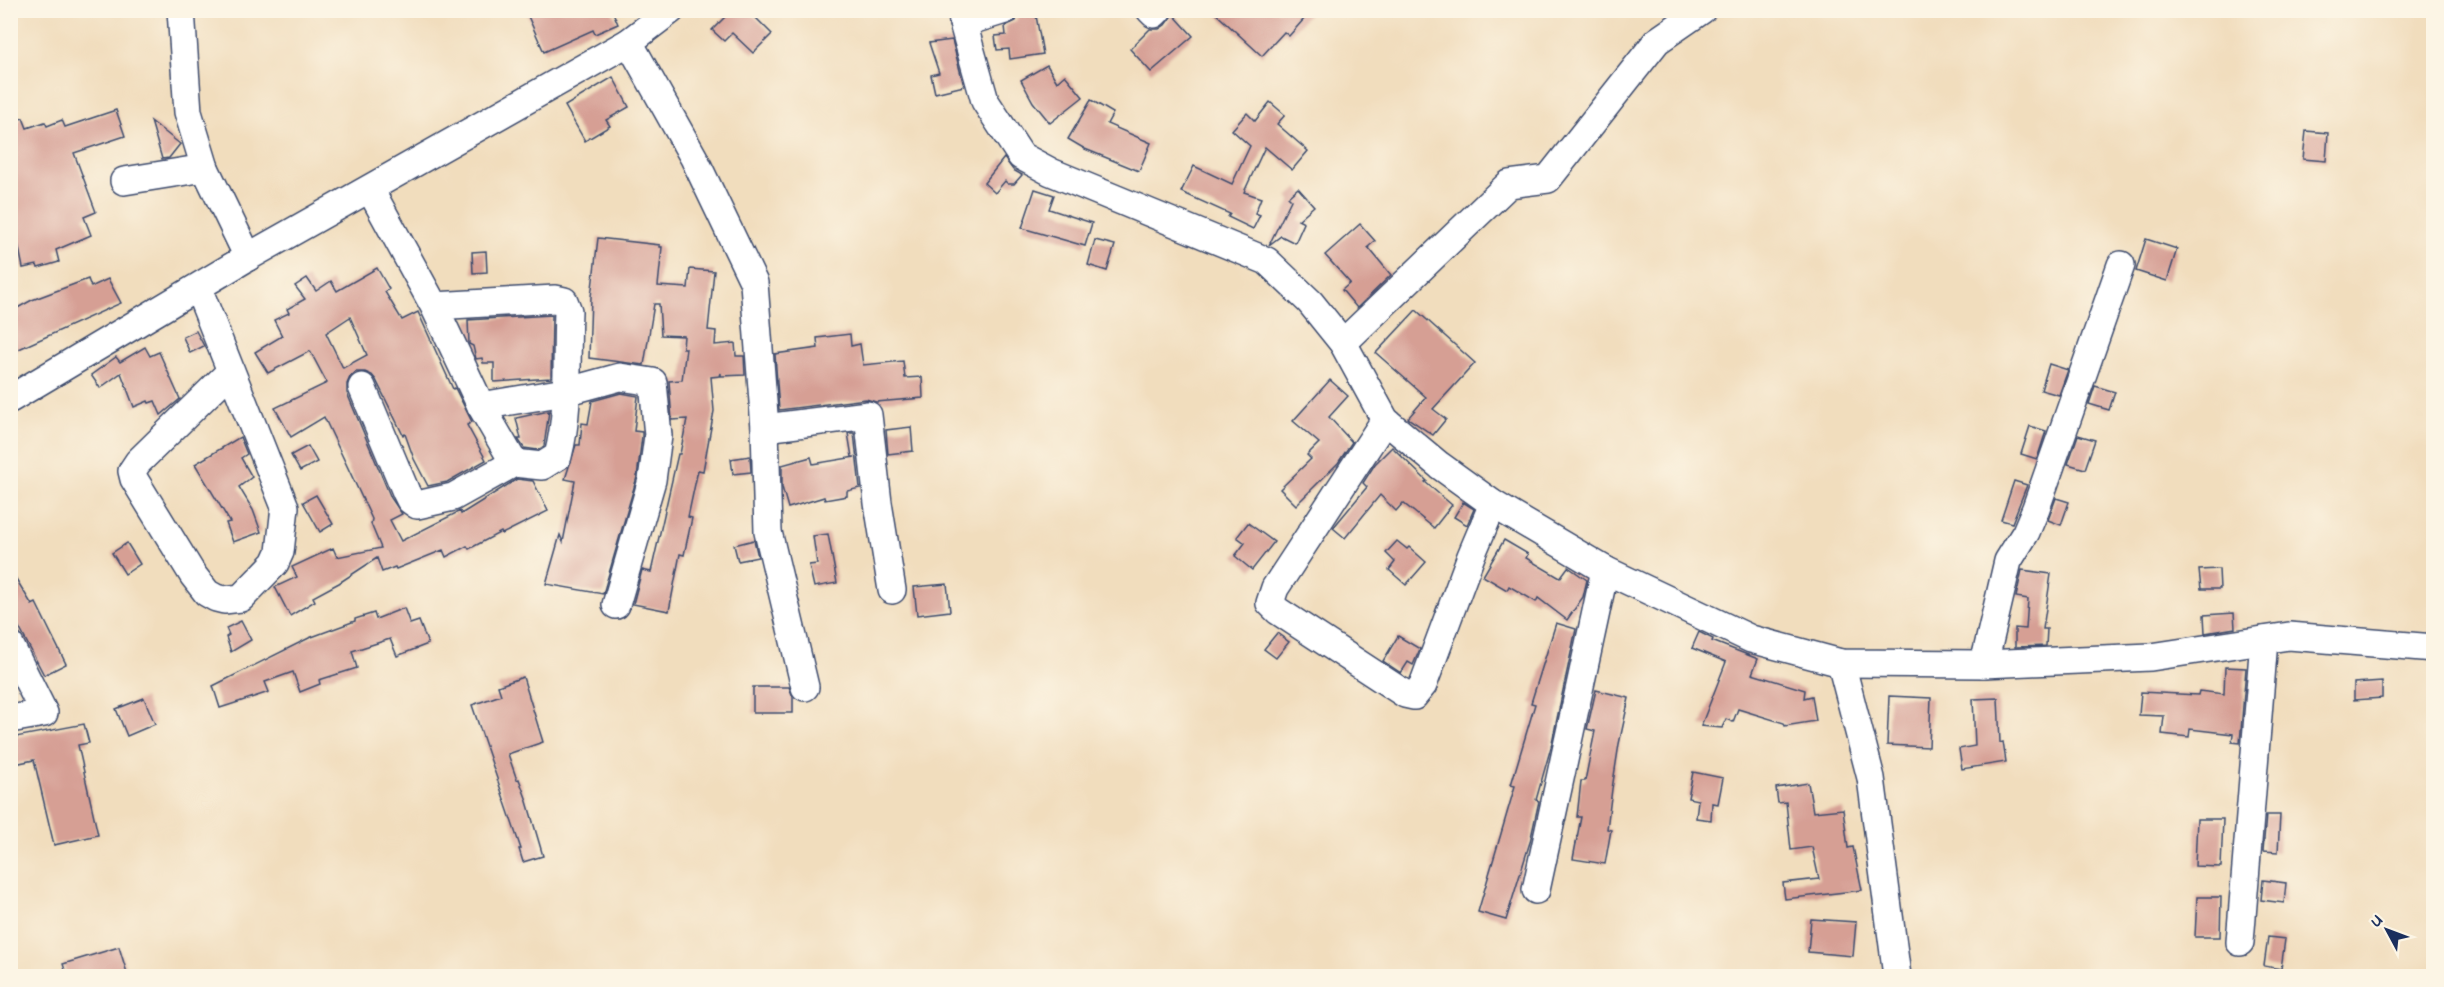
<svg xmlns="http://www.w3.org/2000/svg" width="2444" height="987" viewBox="0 0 2444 987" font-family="'Architects Daughter',sans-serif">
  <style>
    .building { fill: #d69f94; fill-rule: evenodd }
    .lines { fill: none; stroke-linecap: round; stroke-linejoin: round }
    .minor-casing { stroke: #3b496c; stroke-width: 30 }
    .minor { stroke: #fff; stroke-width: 27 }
  </style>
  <rect width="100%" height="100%" fill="#fcf5e5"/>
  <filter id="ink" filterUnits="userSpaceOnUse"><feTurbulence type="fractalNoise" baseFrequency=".0167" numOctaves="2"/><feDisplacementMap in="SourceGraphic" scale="12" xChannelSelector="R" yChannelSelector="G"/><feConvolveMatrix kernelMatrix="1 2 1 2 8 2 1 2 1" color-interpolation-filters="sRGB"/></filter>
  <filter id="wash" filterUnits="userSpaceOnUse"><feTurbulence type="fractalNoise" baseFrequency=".008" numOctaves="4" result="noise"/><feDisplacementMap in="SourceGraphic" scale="24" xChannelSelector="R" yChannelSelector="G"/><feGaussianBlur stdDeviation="1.35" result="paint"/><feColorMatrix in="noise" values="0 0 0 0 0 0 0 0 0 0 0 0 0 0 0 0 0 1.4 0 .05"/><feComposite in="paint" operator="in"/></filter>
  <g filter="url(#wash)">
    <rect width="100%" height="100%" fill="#f1ddbd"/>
    <g id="blocks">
      <g class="building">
        <polygon points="534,10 612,10 618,24 595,34 593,30 544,52 527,14"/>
        <polygon points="732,10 748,10 772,34 753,53 732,33 724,41 712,30"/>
        <polygon points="1020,10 1035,10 1043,54 1010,59 1009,49 997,50 995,36 1006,35 1005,26 1016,21"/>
        <polygon points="1212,10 1312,10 1289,36 1284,32 1262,56"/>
        <polygon points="1173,14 1193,36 1151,72 1130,49 1150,29 1159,29 1165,25"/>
        <polygon points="952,40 964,86 935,93 931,75 939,73 929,43"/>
        <polygon points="1047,65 1057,82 1065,75 1083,97 1050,123 1033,102 1021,80"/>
        <polygon points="613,77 629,107 606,120 610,126 585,141 565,106"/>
        <polygon points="1091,100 1113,113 1107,124 1151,143 1139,171 1085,149 1068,139"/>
        <polygon points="1270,102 1285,115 1277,124 1308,151 1292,170 1265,147 1244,192 1261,198 1255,213 1260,215 1253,229 1228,217 1230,214 1181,192 1194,166 1232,184 1250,146 1232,130 1247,113 1255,121"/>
        <polygon points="116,110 125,136 74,153 96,212 84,217 91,235 56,250 59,262 38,268 37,265 23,268 16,233 10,235 10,122 23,118 27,128 45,122 47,126 62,120 65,127"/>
        <polygon points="151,121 180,144 169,158 162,159"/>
        <polygon points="2306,131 2328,133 2326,161 2303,159"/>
        <polygon points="1004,158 1013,170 1022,175 1014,184 1008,184 1005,181 995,193 984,183"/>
        <polygon points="1298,188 1314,206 1298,220 1304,223 1295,243 1281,236 1269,245 1291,200 1288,197"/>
        <polygon points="1035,189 1054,195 1049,209 1092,223 1085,246 1022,228"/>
        <polygon points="1360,224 1375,241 1368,247 1391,275 1357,308 1342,290 1350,283 1325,255"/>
        <polygon points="598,238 660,245 660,247 662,247 658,286 688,288 690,269 714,271 708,330 716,331 715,345 735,343 736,356 744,356 745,375 721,376 721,373 720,376 711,377 714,411 703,471 698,470 688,517 692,518 684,555 680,554 669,611 633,604 642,570 651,572 678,454 680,454 687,419 672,420 669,381 682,380 686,348 683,348 684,336 661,335 659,304 654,304 644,365 589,358 591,297"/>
        <polygon points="2146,239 2177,249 2167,281 2136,271"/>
        <polygon points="1095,240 1115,245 1107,271 1088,265"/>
        <polygon points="486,251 487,272 473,273 472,252"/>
        <path d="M377 268 389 289 385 292 402 320 418 312 453 389 455 388 472 422 467 425 486 460 447 482 428 486 414 459 405 434 403 435 376 380 372 375 365 372H356L350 377 347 384V393L391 498 402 514 390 520 401 541 460 511 461 514 517 479 533 481 548 511 502 534 501 532 469 549 467 546 446 557 443 550 396 569 395 567 382 572 377 558 339 583 313 597 315 601 290 616 275 587 297 577 292 567 333 548 337 557 381 548 371 524 372 519 324 417 291 437 275 408 327 383 310 351 268 373 255 352 282 336 274 320 289 313 287 309 305 299 295 286 307 278 316 291 331 281 337 291ZM350 317 367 355 343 368 326 333Z"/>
        <polygon points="88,279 91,287 108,279 121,303 10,353 10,312 32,300"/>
        <polygon points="1416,310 1475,363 1433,409 1446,419 1433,435 1408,418 1426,397 1376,353"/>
        <polygon points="552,315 551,378 494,382 494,363 483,363 482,358 476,359 473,346 469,344 468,320"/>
        <polygon points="196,331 204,346 190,353 183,337"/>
        <polygon points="850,334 851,346 860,344 863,365 903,361 905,378 922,377 923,398 876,402 866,399 779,410 775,354 818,348 817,338"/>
        <polygon points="145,347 150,356 159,352 180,399 161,415 155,401 149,403 148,401 134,407 121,373 100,388 91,375 116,357 120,362"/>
        <polygon points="2049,364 2068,370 2059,395 2041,390"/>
        <polygon points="1330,380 1348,396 1329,417 1352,442 1338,463 1296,505 1280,489 1311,459 1307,455 1319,443 1293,421"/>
        <polygon points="2095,386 2115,392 2109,410 2089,404"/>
        <polygon points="621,393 638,396 634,431 642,432 642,436 637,477 603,594 546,584 560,535 563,542 575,481 565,479 576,445 580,445 582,423 588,424 592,401"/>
        <polygon points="549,411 544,446 538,450 524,448 518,439 521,439 516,418"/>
        <polygon points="2030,426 2046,431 2037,459 2021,454"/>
        <polygon points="911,427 913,451 888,454 886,430"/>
        <polygon points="848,433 854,433 860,488 847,491 847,496 825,500 824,497 788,508 782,487 782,465 811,457 813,464 855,457 852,457"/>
        <polygon points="2078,435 2095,440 2085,469 2068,464"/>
        <polygon points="240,437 247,454 241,458 252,477 239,487 253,510 261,532 233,542 226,523 230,522 195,464"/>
        <polygon points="308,446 317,462 300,471 291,455"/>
        <polygon points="1392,447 1427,481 1425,482 1452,505 1434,528 1403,503 1396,511 1380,495 1345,538 1333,528 1367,487 1363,483 1375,464"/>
        <polygon points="750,456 751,472 733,474 731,459"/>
        <polygon points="2014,481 2027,485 2012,523 2001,520"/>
        <polygon points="316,495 333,524 320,532 303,502"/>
        <polygon points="2056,498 2069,502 2061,525 2048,520"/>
        <polygon points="1463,502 1474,509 1467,525 1454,517"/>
        <polygon points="1248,523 1274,542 1252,570 1235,556 1245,543 1237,537"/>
        <polygon points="828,534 837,583 814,587 809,565 817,564 813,536"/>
        <polygon points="754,540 758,557 738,561 734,545"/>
        <polygon points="1504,540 1528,554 1526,558 1560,578 1568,567 1587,580 1583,597 1567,620 1538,598 1536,602 1509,586 1507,590 1483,576"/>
        <polygon points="1397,541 1407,549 1409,547 1426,562 1406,585 1389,570 1395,562 1386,553"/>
        <polygon points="127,543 140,564 125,574 112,553"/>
        <polygon points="10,569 32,605 36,603 66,664 44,675 10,610"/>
        <polygon points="2219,569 2220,589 2201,589 2199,570"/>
        <polygon points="2022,570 2051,574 2043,629 2047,629 2046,646 2015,647 2015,628 2026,629 2028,599 2016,597"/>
        <polygon points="947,584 950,611 917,615 914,587"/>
        <polygon points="404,608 410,624 419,621 428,644 397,656 390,639 352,651 357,668 319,680 320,684 300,692 293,672 265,682 269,692 220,708 213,686 309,638 355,621 355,619 374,613 376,619"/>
        <polygon points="2234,613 2235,628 2205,633 2204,615"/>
        <polygon points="241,621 251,640 231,652 226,637 229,635 226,628"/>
        <polygon points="1556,623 1576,629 1551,747 1536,800 1539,801 1530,842 1506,920 1478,912 1515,786 1511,785 1535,704 1531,703"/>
        <polygon points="1699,632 1713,639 1712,641 1758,659 1752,674 1805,690 1804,698 1812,696 1816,721 1785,726 1784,723 1738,709 1733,722 1726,719 1722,728 1701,726 1726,662 1692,648"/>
        <polygon points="1277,633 1289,642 1276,658 1264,649"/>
        <polygon points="1398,636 1420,649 1413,665 1408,662 1401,673 1383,661"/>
        <polygon points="2225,667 2246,668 2240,743 2232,742 2233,734 2190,729 2189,737 2162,734 2164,716 2139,715 2141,692 2198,695 2199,691 2224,694"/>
        <polygon points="523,677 543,742 508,754 517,780 519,779 526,798 543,856 523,862 519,849 521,849 472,705 501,695 498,686"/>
        <polygon points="2382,681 2382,698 2354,700 2354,683"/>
        <polygon points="753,687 789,687 793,697 793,713 753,713"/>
        <polygon points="1596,690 1629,698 1619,744 1612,789 1607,829 1611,830 1605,864 1573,859 1581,817 1577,817 1581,781 1585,781 1595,731 1587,729"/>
        <polygon points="1889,696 1931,698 1929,747 1887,745"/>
        <polygon points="144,698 155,724 127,736 116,709"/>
        <polygon points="1998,698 2000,743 2003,742 2006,762 1962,769 1959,749 1975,746 1973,699"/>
        <polygon points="84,724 89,743 78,745 98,835 54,845 34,760 10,765 10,738"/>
        <polygon points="1693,772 1723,778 1718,804 1712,803 1711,820 1696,818 1698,800 1688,798"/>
        <polygon points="1808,783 1813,812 1843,809 1848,848 1853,847 1862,890 1785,899 1783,883 1819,879 1812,847 1791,850 1786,802 1778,803 1776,788"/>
        <polygon points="2266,815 2280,815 2278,852 2263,851"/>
        <polygon points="2197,819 2223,819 2221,867 2195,866"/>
        <polygon points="2263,880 2286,883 2284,903 2261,900"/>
        <polygon points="2197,897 2221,897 2220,937 2195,937"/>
        <polygon points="1811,919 1856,922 1853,956 1808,952"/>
        <polygon points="2268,937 2285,939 2281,969 2264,966"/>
        <polygon points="119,947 128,976 67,976 63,964"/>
      </g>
    </g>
  </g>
  <g filter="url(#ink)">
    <use href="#blocks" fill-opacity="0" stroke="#3b496c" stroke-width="1.5"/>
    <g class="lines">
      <g class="minor-casing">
        <g id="minor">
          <polyline points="181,10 188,112 205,168 248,257"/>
          <polyline points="962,10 963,23 985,101 1021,156 1051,172 1267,261 1310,302 1343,343 1385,420 1439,465 1493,504 1605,570 1751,639 1841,663 1984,664 2151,657 2289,636 2434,648"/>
          <polyline points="1150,10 1154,14 1158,10"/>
          <polyline points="963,23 1005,10"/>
          <polyline points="629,42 694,158 754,283 765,428 768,532 805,687"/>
          <polyline points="124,181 205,168"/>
          <path d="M370 189 434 306 481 406 514 463 542 466 558 456C570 410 566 358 568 311L564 301 555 299 434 306"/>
          <polyline points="198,288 285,507 280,552 275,563 241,598 224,600 216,598 207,593 193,575 134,479 132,471 138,462 231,371"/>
          <polyline points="1343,343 1509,184 1548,179 1657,41 1702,10"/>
          <polyline points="362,387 406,492 410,500 417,505 453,497 514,463"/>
          <polyline points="10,399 248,257 629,42 671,10"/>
          <polyline points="481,406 565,392 620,377 653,382 658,436 652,480 616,605"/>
          <polyline points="1385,420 1275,588 1270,603 1278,611 1405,694 1414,696 1423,685 1471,556 1493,504"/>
          <polyline points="765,428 868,415 878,503 892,590"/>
          <polyline points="10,645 44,713 10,719"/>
          <polyline points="1841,663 1871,778 1897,976"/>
          <polyline points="1984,664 2008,561 2026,532 2036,508 2121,265"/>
          <polyline points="1536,890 1605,570"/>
          <polyline points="2240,942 2264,640"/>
        </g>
      </g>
      <use href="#minor" class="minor"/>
    </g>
  </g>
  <rect width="2444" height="987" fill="none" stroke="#fcf5e5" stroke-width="36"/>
  <g transform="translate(2387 930) rotate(311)" stroke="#fcf5e5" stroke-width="4.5" paint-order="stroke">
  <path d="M0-4.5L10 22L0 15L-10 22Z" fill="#1b2f5e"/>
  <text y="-9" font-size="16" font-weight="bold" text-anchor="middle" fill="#1b2f5e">U</text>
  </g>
</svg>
